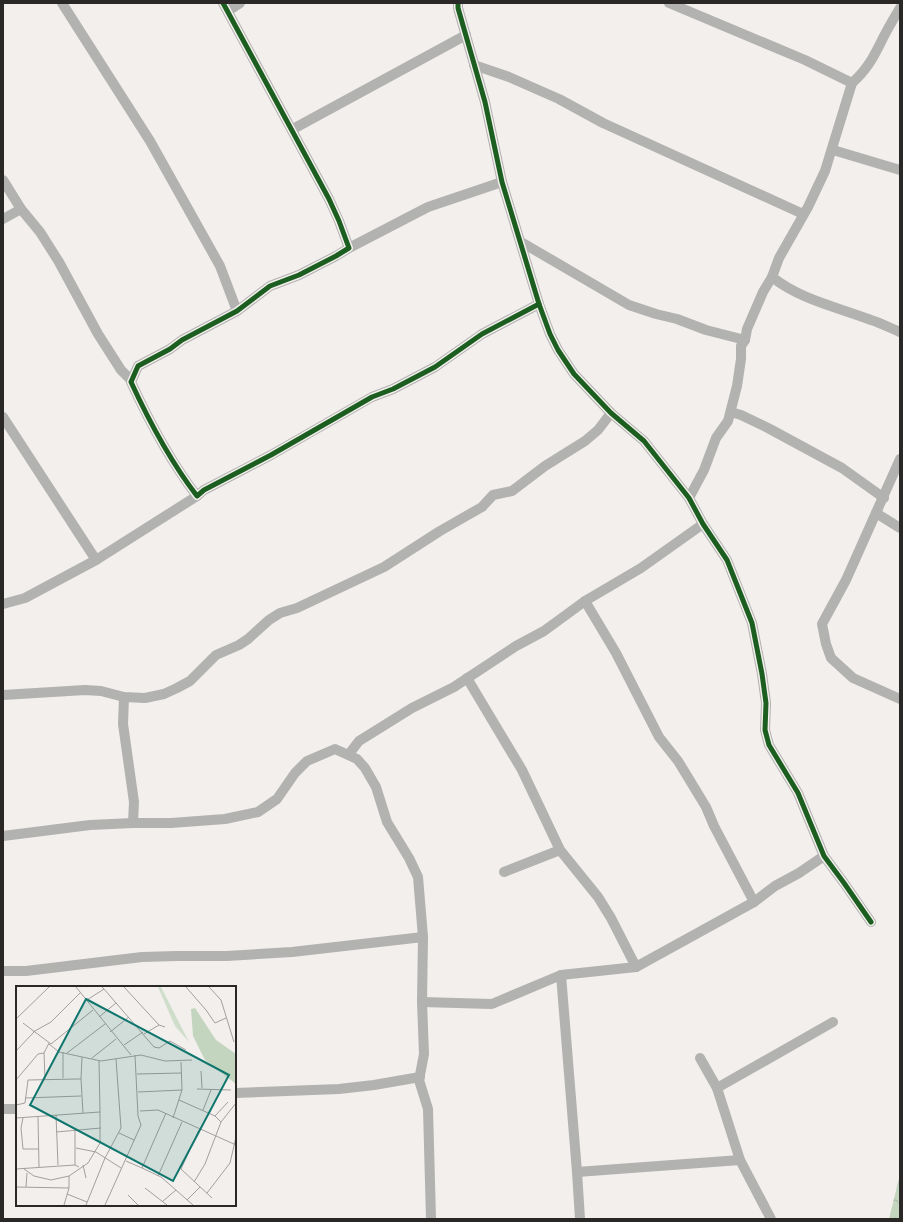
<svg xmlns="http://www.w3.org/2000/svg" width="903" height="1222" viewBox="0 0 903 1222" font-family="Helvetica,sans-serif">
  <style>
    .forest { fill: url(#forest-crowns) }
    .lines { fill: none; stroke-linecap: round; stroke-linejoin: round }
    .minor { stroke: #b2b2b1; stroke-width: 10 }
    .cycleway-casing { stroke: #f3efec; stroke-width: 8 }
    .cycleway { stroke: #1b5e20; stroke-width: 5 }
    .inset-road { fill: none; stroke: #a29f9e; stroke-width: 1 }
    .view { fill: #0f766e; fill-opacity: 0.15; stroke: #0f766e; stroke-width: 2 }
    .inset-edge { fill: none; stroke: #2a2827; stroke-width: 2 }
  </style>
  <defs>
    <pattern id="forest-crowns" width="20" height="18" patternUnits="userSpaceOnUse"><rect width="20" height="18" fill="#c3d5bf"/><path d="M2 6a3 3 0 1 1 6 0M12 15a3 3 0 1 1 6 0" fill="none" stroke="#a8b7a4"/></pattern>
  </defs>
  <rect width="100%" height="100%" fill="#f2efed"/>
  <polygon class="forest" points="900,1174 900,1219 889,1219"/>
  <g class="lines">
    <g class="minor">
      <polyline points="62,3 150,141 220,266 237,311"/>
      <path d="M223 3 329 199 339 221 349 248 336 256 299 275 270 286 237 311 182 340 170 349 138 366 131 382C149 421 170 461 197 496L204 490 271 455 372 397 393 389 435 367 482 334 539 304"/>
      <polyline points="458,3 458,8 485,102 502,182 539,304 550,334 558,350 574,374 611,413 644,441 689,498 703,524 727,560 752,623 762,674 766,703 765,730 769,745 798,793 824,856 844,883 871,922"/>
      <polyline points="669,3 805,60 852,83"/>
      <polyline points="228,11 240,3"/>
      <polyline points="474,65 509,77 559,99 603,123 803,214"/>
      <polyline points="293,129 466,35"/>
      <polyline points="833,150 900,170"/>
      <polyline points="3,180 21,209 40,232 59,262 98,334 121,370 131,380"/>
      <polyline points="3,219 21,209"/>
      <polyline points="521,242 629,305 656,314 677,319 706,330 745,340"/>
      <polyline points="349,248 428,207 502,182"/>
      <path d="M772 277C801 300 837 307 871 320 881 323 890 328 900 332"/>
      <polyline points="731,412 741,415 768,428 842,468 884,498"/>
      <polyline points="3,417 96,560"/>
      <polyline points="900,459 846,580 822,624 826,644 831,658 853,678 900,699"/>
      <path d="M689 498 704 470 716 438 728 421 737 386 741 359V346L745 340 747 329 763 292 772 277 779 258 808 207 825 171 852 83C868 69 874 56 883 38 888 28 894 18 900 8"/>
      <polyline points="876,513 900,528"/>
      <polyline points="585,601 616,653 659,737 678,761 706,807 714,826 754,902"/>
      <polyline points="3,604 25,598 96,560 197,496"/>
      <polyline points="467,678 522,770 560,850 598,897 611,918 636,967"/>
      <polyline points="3,695 85,690 101,691 124,697 145,698 164,694 177,688 190,681 216,655 239,645 248,639 269,620 280,613 297,608 384,567 440,531 482,507 493,495 512,491 545,466 585,441 598,430 611,413"/>
      <polyline points="124,697 123,724 134,802 133,823"/>
      <polyline points="349,754 359,741 412,708 454,687 516,646 544,631 585,601 641,568 703,524"/>
      <polyline points="3,836 90,825 133,823 171,823 225,819 258,812 277,799 295,773 307,761 335,749 357,759 365,768 376,787 387,822 409,858 418,877 423,937 422,1002 424,1054 419,1080 428,1109 431,1219"/>
      <polyline points="504,872 560,850"/>
      <polyline points="3,971 26,971 142,957 177,956 227,956 292,952 423,937"/>
      <polyline points="561,975 577,1172 580,1219"/>
      <polyline points="422,1002 492,1004 561,975 636,967 754,902 775,886 799,873 824,856"/>
      <polyline points="700,1058 717,1088 740,1160 771,1219"/>
      <polyline points="717,1088 833,1022"/>
      <polyline points="235,1093 339,1089 374,1085 420,1077"/>
      <polyline points="3,1109 17,1109"/>
      <polyline points="577,1172 740,1160"/>
    </g>
    <g class="cycleway-casing">
      <g id="cycleway">
        <path d="M223 3 329 199 339 221 349 248 336 256 299 275 270 286 237 311 182 340 170 349 138 366 131 382C149 421 170 461 197 496L204 490 271 455 372 397 393 389 435 367 482 334 539 304"/>
        <polyline points="458,3 458,8 485,102 502,182 539,304 550,334 558,350 574,374 611,413 644,441 689,498 703,524 727,560 752,623 762,674 766,703 765,730 769,745 798,793 824,856 844,883 871,922"/>
      </g>
    </g>
    <use href="#cycleway" class="cycleway"/>
  </g>
  <g transform="translate(16 986)">
    <rect width="220" height="220" fill="#f2efed"/>
    <path d="M142 1H145L173 56 159 40Z" fill="#cfdecb"/>
    <path d="M179 22 200 54 220 68V98L189 74 177 50 175 23Z" fill="#c3d5bf"/>
    <path class="inset-road" d="M60 1 115 69M108 1 143 39M170 1 190 24 199 37 210 32M193 1 205 14 218 56M88 3 138 61 143 62 154 55 170 64M71 14 88 3 86 1M83 31 100 17M0 33 33 1M7 37 35 58 77 24M17 46 35 36 64 7M94 46 113 31M128 48 143 39 149 41M33 58 43 66 85 75 125 69 149 75 176 74M108 59 127 46M0 65 18 46M47 66V92M51 67 89 38M76 72 100 53M185 85 186 102M121 88 166 87M29 93 28 67 33 57M65 93 66 71M0 94 22 68 28 67M181 103 215 104M122 106 166 104M9 112 65 110M163 114 199 130 205 136M0 119 9 117 12 94 61 93H65L67 127M187 124 195 104M124 125 142 124 220 159M40 129 42 179M22 130 23 181M199 130 212 116M0 132 84 126 83 74M7 132 5 142 7 163H23M157 132 166 104 165 76M183 144 165 183 196 212M40 146 85 142M103 147 118 154M60 162 80 166 105 182M110 175 126 182 150 127M59 179V144M67 179 70 192M126 182 145 191 177 219M0 183 59 179 63 181M8 183 18 190 35 194 53 190 72 177 84 157V126M142 190 166 136M178 196 189 178 205 136 220 117M0 201 53 202M10 201 11 187M129 202 151 219M191 207 214 177 220 151M51 208 71 216M112 209 122 219M171 214 184 201M147 215 160 204M48 219 53 202V190M70 219 89 172 105 142 100 73M89 219 125 139 122 130 119 69"/>
    <path class="view" d="M70 13 213 89 157 195 14 119Z"/>
    <rect width="220" height="220" class="inset-edge"/>
  </g>
  <rect width="903" height="1222" fill="none" stroke="#2a2827" stroke-width="8"/>
</svg>
